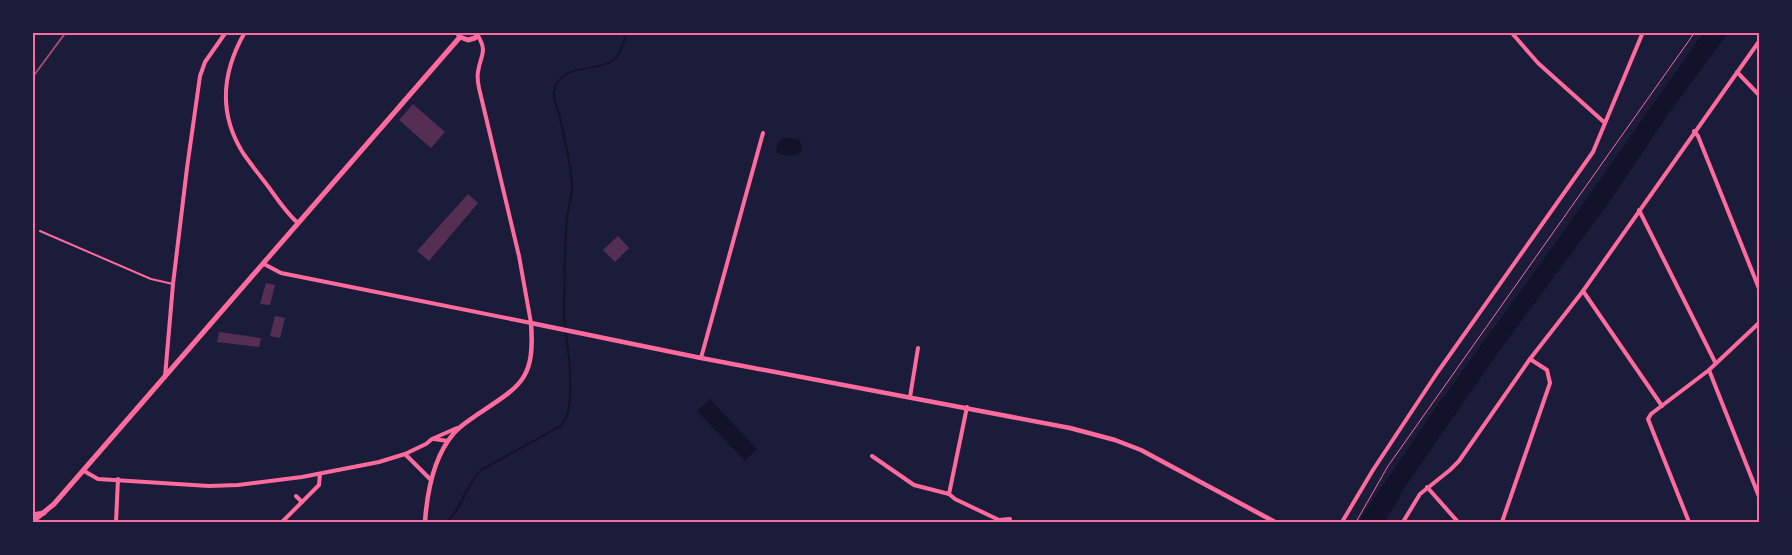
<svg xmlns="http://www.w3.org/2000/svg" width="1792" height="555" viewBox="0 0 1792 555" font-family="'Noto Sans',sans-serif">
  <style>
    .water { fill: #12122b }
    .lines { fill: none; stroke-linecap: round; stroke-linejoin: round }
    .stream { stroke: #12122b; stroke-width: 2 }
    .building { fill: #542f53 }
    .path { stroke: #ff6b9d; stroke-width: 1 }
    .service { stroke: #ff6b9d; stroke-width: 2 }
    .minor { stroke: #ff6b9d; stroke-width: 4 }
    .tertiary { stroke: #ff6b9d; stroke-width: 4.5 }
    .secondary { stroke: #ff6b9d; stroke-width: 5 }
    .rail { stroke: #a44b75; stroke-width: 2 }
    .neatline { fill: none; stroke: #ff6b9d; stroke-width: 2 }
  </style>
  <rect width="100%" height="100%" fill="#1b1b3a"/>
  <g class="water">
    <polygon points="1703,33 1728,33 1669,113 1608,204 1499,351 1405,487 1385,522 1359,522 1362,516 1432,413 1556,242"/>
    <path d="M783 138 799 139 802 146 800 153C793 157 783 156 776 152L778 142Z"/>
    <polygon points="710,399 757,449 745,461 697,411"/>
  </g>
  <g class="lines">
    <path class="stream" d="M447 522 456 511 471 483 481 470 561 426C572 413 570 394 570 378 571 356 564 333 564 310 565 280 564 249 567 219 568 208 572 196 572 185 571 162 564 139 560 117 558 109 553 101 554 92 559 62 597 73 614 60 621 54 624 40 627 32"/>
  </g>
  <g class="building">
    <polygon points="413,104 445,132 431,148 399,120"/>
    <polygon points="468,194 478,203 429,261 417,251"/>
    <polygon points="618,236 629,248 615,262 603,250"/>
    <polygon points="266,283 275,285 270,305 260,304"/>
    <polygon points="275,316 285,318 280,338 270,336"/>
    <polygon points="219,332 261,338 259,347 217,342"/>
  </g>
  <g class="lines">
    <polyline class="path" points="1356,522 1388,466 1695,32"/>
    <polyline class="service" points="40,231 151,279 173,284"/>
    <g class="minor">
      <path d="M245 32C222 72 218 113 243 153 250 163 257 172 264 181 275 195 285 212 298 223"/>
      <polyline points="1511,32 1538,63 1605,123"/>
      <polyline points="1737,72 1760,96"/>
      <polyline points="1694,131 1698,136 1760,291"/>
      <polyline points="1639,210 1715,362"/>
      <path d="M264 264 281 273 531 323 519 256 479 88C478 83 477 77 478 72 480 56 488 52 478 36"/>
      <polyline points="1583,291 1662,406"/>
      <polyline points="701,358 763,133"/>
      <polyline points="1709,370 1760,499"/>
      <polyline points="165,377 173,284 187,168 200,76 205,62 226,32"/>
      <polyline points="910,397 918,348"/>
      <polyline points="434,439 448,441"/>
      <polyline points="405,454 431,480"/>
      <polyline points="872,456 914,485 949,494 955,499 999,520 1010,519"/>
      <polyline points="84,471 98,479 209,486 238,485 302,477 379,462 405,454 426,444 432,439 457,428"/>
      <polyline points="1427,487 1458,522"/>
      <polyline points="949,494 967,407"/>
      <polyline points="296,496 302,502"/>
      <polyline points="116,522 118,479"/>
      <polyline points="282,522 319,485 320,474"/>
      <polyline points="1342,522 1373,470 1437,373 1593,152 1643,32"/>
      <polyline points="1403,522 1420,494 1450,470 1459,461 1530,359 1583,291 1760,40"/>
      <polyline points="1502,522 1550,383 1547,370 1530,359"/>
      <polyline points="1689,522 1648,419 1651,414 1709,370 1760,322"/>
    </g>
    <path class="tertiary" d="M425 522C427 493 434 456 454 433 461 425 470 420 478 414 522 385 535 379 531 323L701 358 1070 428 1115 440 1141 450 1275 522"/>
    <g class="secondary">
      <polyline points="457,32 460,37 468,40 475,38 480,32"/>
      <polyline points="32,515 44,513"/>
      <polyline points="32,522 54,504 460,37"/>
    </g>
    <polyline class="rail" points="32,78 66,32"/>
  </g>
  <rect width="1792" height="555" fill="none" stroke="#1b1b3a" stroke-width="68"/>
  <rect x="34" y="34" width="1724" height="487" class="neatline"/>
</svg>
